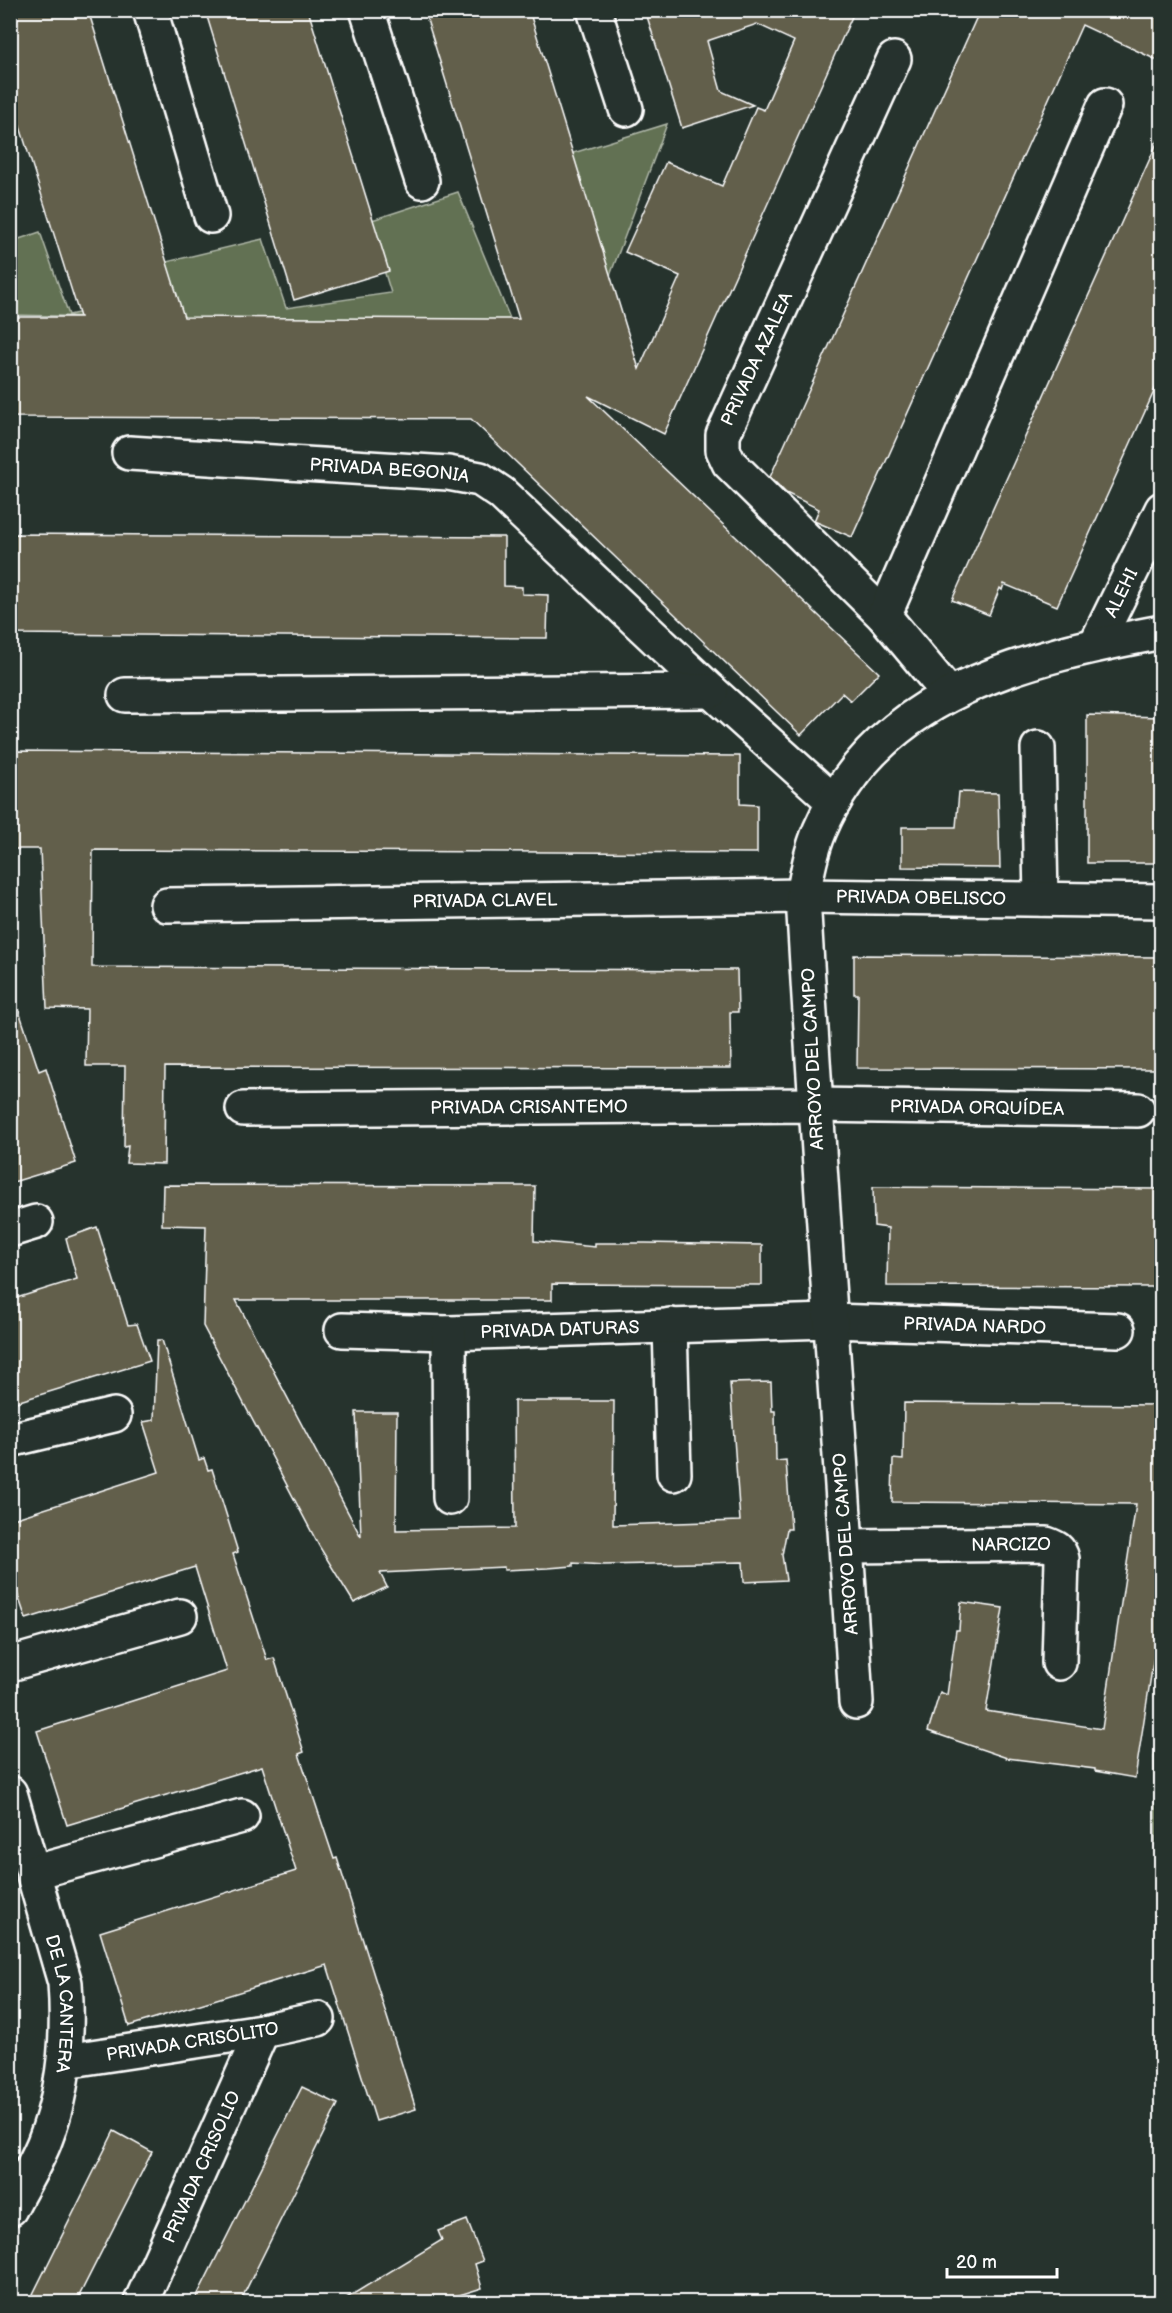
<svg xmlns="http://www.w3.org/2000/svg" width="1172" height="2313" viewBox="0 0 1172 2313" font-family="'Balsamiq Sans',sans-serif">
  <style>
    .green { fill: #627153; stroke: #b0b8a9; stroke-width: 1.5 }
    .building { fill: #625e4b; stroke: #fff; stroke-width: 1.5 }
    .lines { fill: none; stroke-linecap: round; stroke-linejoin: round }
    .minor-casing { stroke: #fff; stroke-width: 38 }
    .minor { stroke: #26332d; stroke-width: 33 }
    .labels { text-anchor: middle; dominant-baseline: central; stroke-width: 5; stroke-linejoin: round; paint-order: stroke }
    .street-label { font-size: 18px; fill: #fff; stroke: #26332d }
  </style>
  <rect width="100%" height="100%" fill="#26332d"/>
  <filter id="ink" filterUnits="userSpaceOnUse"><feTurbulence type="fractalNoise" baseFrequency=".0167" numOctaves="2"/><feDisplacementMap in="SourceGraphic" scale="12" xChannelSelector="R" yChannelSelector="G"/><feConvolveMatrix kernelMatrix="1 2 1 2 8 2 1 2 1" color-interpolation-filters="sRGB"/></filter>
  <g filter="url(#ink)">
    <g class="green">
      <polygon points="667,124 605,289 570,154"/>
      <polygon points="458,192 513,326 11,315 10,242 40,232 69,315 167,293 158,264 263,239 286,308 391,293 369,221"/>
      <polygon points="1161,1721 1161,2181 1154,1757"/>
    </g>
    <g class="building">
      <polygon points="10,10 88,10 184,317 490,319 519,319 424,10 529,10 639,369 680,276 625,252 666,162 722,186 756,107 764,110 794,41 757,24 707,41 721,91 753,105 682,128 645,10 855,10 664,434 588,396 879,673 851,701 842,693 801,735 471,419 10,417 10,317 80,317 10,95"/>
      <polygon points="205,10 308,10 389,271 294,300"/>
      <polygon points="980,10 1161,10 1161,62 1082,25 852,537 814,521 819,509 786,493 770,477"/>
      <polygon points="1161,134 1161,376 1129,447 1057,606 1004,584 1002,590 1000,588 989,615 952,600"/>
      <polygon points="10,534 504,537 504,586 522,587 522,594 548,595 547,638 10,634"/>
      <polygon points="1087,715 1161,717 1161,863 1087,863"/>
      <polygon points="10,751 740,756 740,804 757,805 757,853 93,850 92,967 737,970 738,1012 730,1012 731,1068 165,1067 164,1164 126,1163 128,1146 124,1147 125,1066 86,1066 87,1009 47,1008 40,849 10,849"/>
      <polygon points="959,792 998,793 1000,868 902,867 902,827 956,827"/>
      <polygon points="854,955 1161,957 1161,1069 857,1068 858,994 854,994"/>
      <polygon points="16,1002 39,1071 46,1068 76,1163 10,1183 10,1003"/>
      <polygon points="163,1185 535,1186 534,1241 595,1247 595,1243 645,1243 762,1245 762,1285 552,1284 552,1300 236,1300 361,1537 356,1412 397,1412 396,1530 515,1528 514,1401 614,1401 613,1525 740,1521 730,1383 771,1382 772,1411 775,1411 776,1461 786,1460 791,1529 787,1529 782,1555 786,1580 744,1582 743,1562 604,1565 573,1563 573,1566 548,1568 504,1570 504,1567 380,1573 387,1587 354,1603 319,1546 203,1326 206,1226 162,1225"/>
      <polygon points="873,1187 1161,1189 1161,1287 887,1286 888,1228 874,1226"/>
      <polygon points="97,1227 128,1325 137,1324 150,1361 10,1404 10,1300 77,1279 66,1238"/>
      <polygon points="157,1340 162,1340 199,1460 204,1458 208,1470 212,1469 238,1552 233,1554 267,1660 274,1658 304,1752 299,1754 334,1859 337,1858 416,2109 376,2121 327,1965 129,2026 100,1932 296,1871 262,1766 67,1825 37,1731 227,1671 195,1567 26,1619 10,1572 10,1520 159,1472 143,1422 154,1420"/>
      <polygon points="904,1403 1161,1405 1161,1595 1159,1611 1161,1611 1135,1778 1095,1771 1095,1769 1007,1758 928,1731 940,1692 947,1695 956,1630 959,1630 961,1602 1003,1608 986,1711 1102,1729 1136,1504 892,1502 893,1459 903,1460"/>
      <polygon points="302,2087 338,2104 240,2302 194,2302"/>
      <polygon points="114,2131 152,2152 76,2302 29,2302"/>
      <polygon points="467,2220 483,2261 475,2264 482,2288 437,2302 340,2302 442,2240 438,2231"/>
    </g>
    <g class="lines">
      <g class="minor-casing">
        <g id="minor">
          <polyline points="150,10 211,216"/>
          <polyline points="367,10 422,181"/>
          <polyline points="594,10 626,109"/>
          <polyline points="894,59 723,435 723,450 729,463 884,616 949,694"/>
          <path id="s1" d="M129 453 448 473 480 479 501 493 711 691 834 802"/>
          <polyline points="884,616 1105,105"/>
          <path id="s2" d="M1096 644 1162 509"/>
          <polyline points="125,695 711,691"/>
          <polyline points="1038,748 1041,899"/>
          <path id="s3" d="M167 905 803 896 1162 901"/>
          <path id="s4" d="M243 1109 815 1105 1138 1110"/>
          <polyline points="10,1230 36,1222"/>
          <polyline points="670,1325 674,1474"/>
          <path id="s5" d="M342 1330 449 1333 830 1321 1118 1330"/>
          <polyline points="449,1333 450,1498"/>
          <polyline points="10,1440 114,1415"/>
          <path id="s6" d="M847 1546 1046 1544C1055 1547 1060 1549 1062 1559L1059 1663"/>
          <polyline points="10,1664 180,1616"/>
          <path d="M856 1702C840 1433 818 1165 803 896 807 874 811 851 820 830 879 691 1028 657 1162 632"/>
          <path id="s7" d="M10 1793 65 1983C69 2037 64 2092 44 2143 35 2165 21 2187 10 2209"/>
          <polyline points="35,1872 242,1816"/>
          <path id="s8" d="M65 2061 262 2031 318 2019"/>
          <path id="s9" d="M141 2302 262 2031"/>
        </g>
      </g>
      <use href="#minor" class="minor"/>
    </g>
  </g>
  <g class="labels">
    <g class="street-label">
      <text transform="translate(757 359) rotate(-65)">PRIVADA AZALEA</text>
      <text stroke="none"><textPath href="#s1" startOffset="261">PRIVADA BEGONIA</textPath></text>
      <text stroke="none"><textPath href="#s2" startOffset="57">ALEHI</textPath></text>
      <text stroke="none"><textPath href="#s3" startOffset="754">PRIVADA OBELISCO</textPath></text>
      <text stroke="none"><textPath href="#s3" startOffset="318">PRIVADA CLAVEL</textPath></text>
      <text transform="translate(813 1059) rotate(-93)">ARROYO DEL CAMPO</text>
      <text stroke="none"><textPath href="#s4" startOffset="286">PRIVADA CRISANTEMO</textPath></text>
      <text stroke="none"><textPath href="#s4" startOffset="734">PRIVADA ORQUÍDEA</textPath></text>
      <text stroke="none"><textPath href="#s5" startOffset="633">PRIVADA NARDO</textPath></text>
      <text stroke="none"><textPath href="#s5" startOffset="218">PRIVADA DATURAS</textPath></text>
      <text transform="translate(846 1544) rotate(-94)">ARROYO DEL CAMPO</text>
      <text stroke="none"><textPath href="#s6" startOffset="164">NARCIZO</textPath></text>
      <text stroke="none"><textPath href="#s7" startOffset="218">DE LA CANTERA</textPath></text>
      <text stroke="none"><textPath href="#s8" startOffset="129">PRIVADA CRISÓLITO</textPath></text>
      <text stroke="none"><textPath href="#s9" startOffset="148">PRIVADA CRISOLIO</textPath></text>
    </g>
  </g>
  <rect width="1172" height="2313" fill="none" stroke="#26332d" stroke-width="36"/>
  <rect x="18" y="18" width="1136" height="2277" fill="none" stroke="#fff" stroke-width="2" filter="url(#ink)"/>
  <path d="M947 2268v9h110v-9" fill="none" stroke="#ffffff" stroke-width="3"/>
  <text x="956" y="2268" font-size="18" fill="#ffffff" stroke="#26332d" stroke-width="4.5" paint-order="stroke">20 m</text>
</svg>
